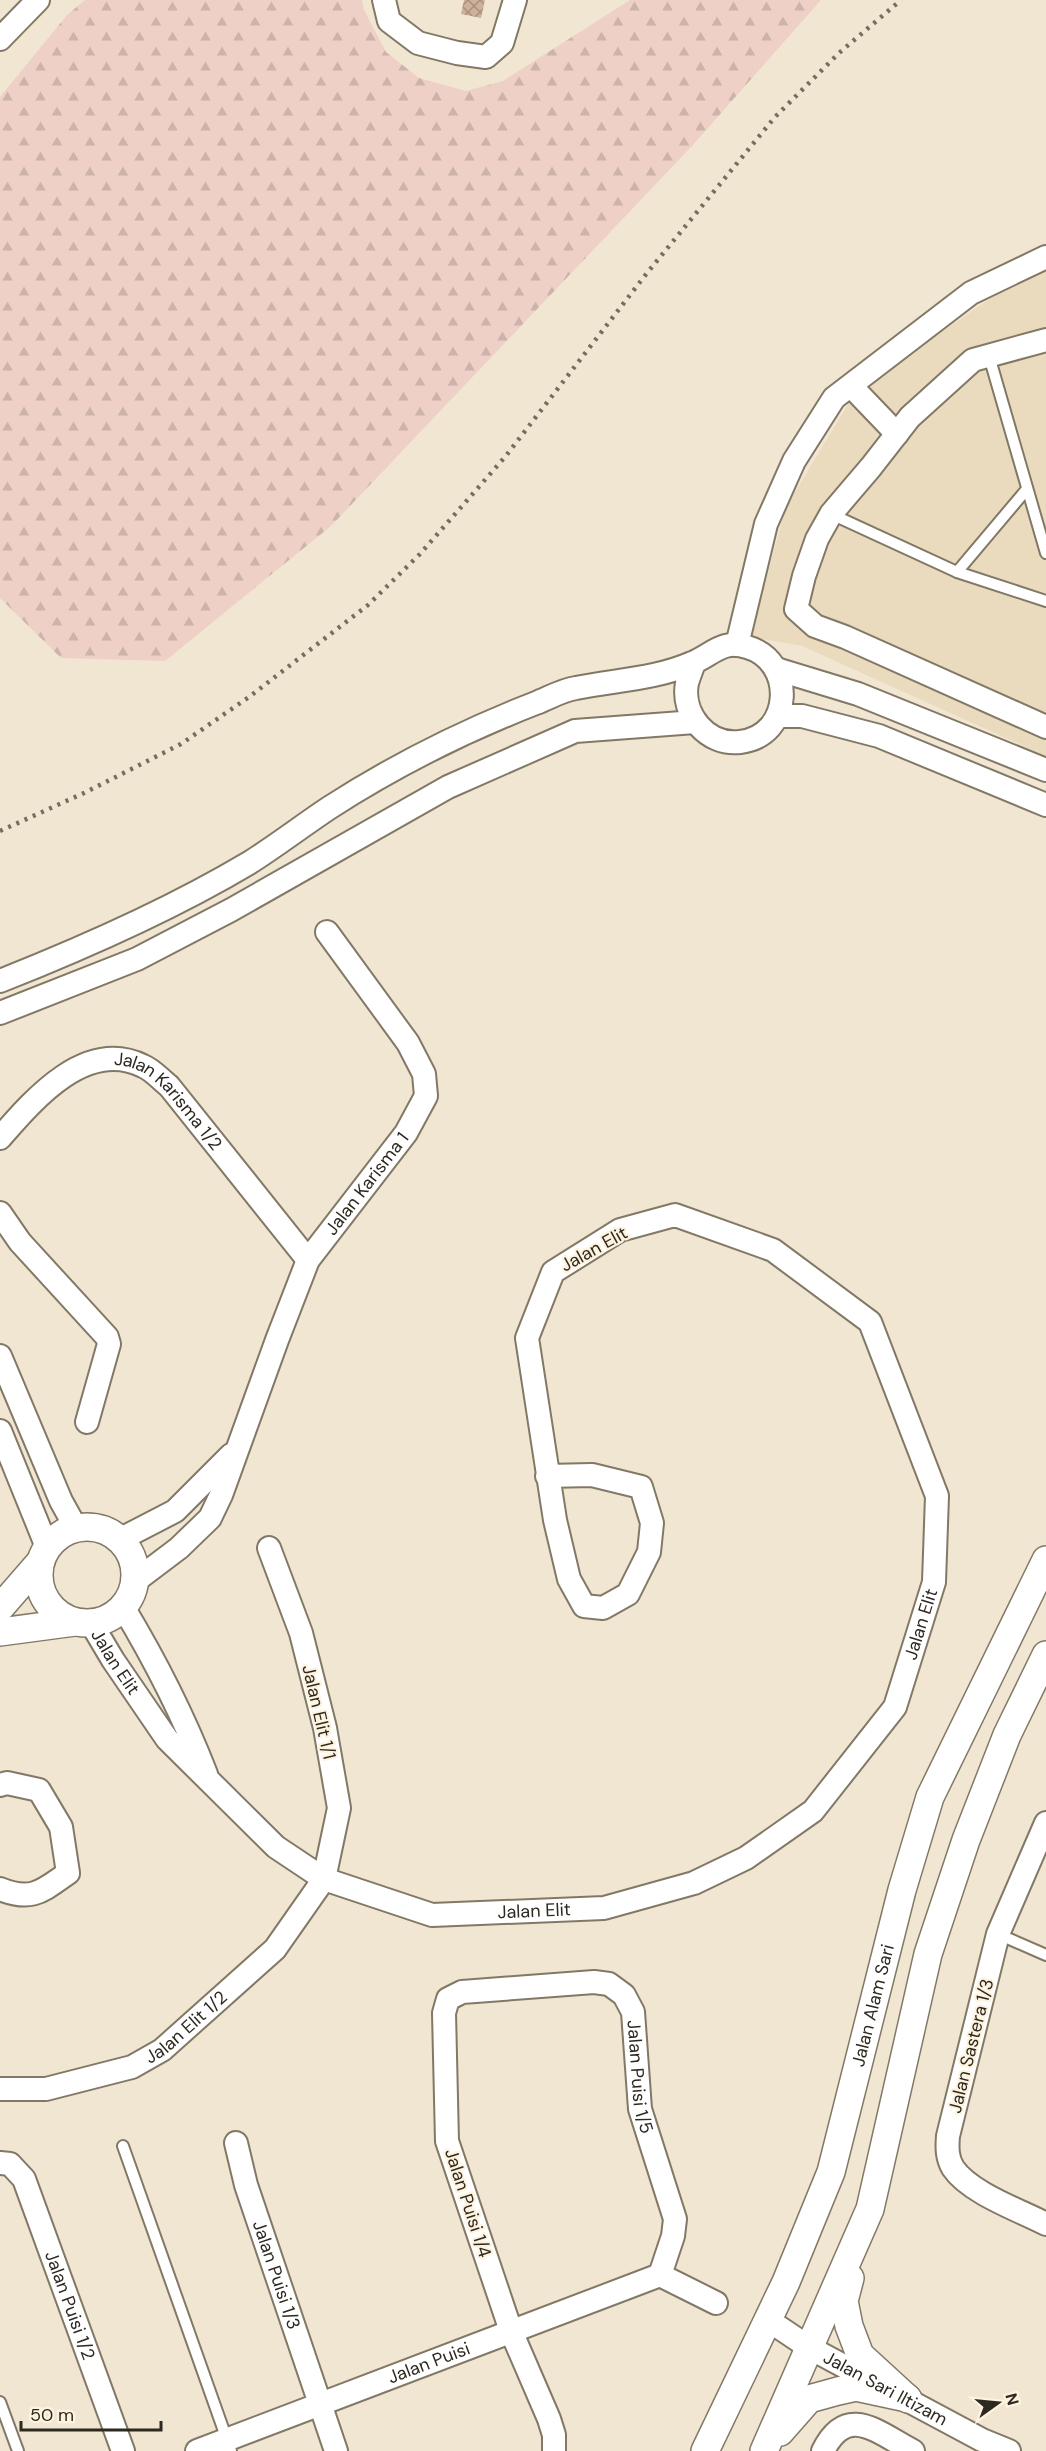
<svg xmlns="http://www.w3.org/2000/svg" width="1046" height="2451" viewBox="0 0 1046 2451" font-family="'DM Sans',sans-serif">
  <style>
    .built { fill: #eadbbf }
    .forest { fill: url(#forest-firs) }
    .building { fill: url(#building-cross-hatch) }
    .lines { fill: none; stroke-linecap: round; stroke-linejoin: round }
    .service-casing { stroke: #827866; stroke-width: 14 }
    .minor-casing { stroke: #827866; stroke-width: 26 }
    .tertiary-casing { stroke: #827866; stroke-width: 30 }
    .service { stroke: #fff; stroke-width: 10 }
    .minor { stroke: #fff; stroke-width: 22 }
    .tertiary { stroke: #fff; stroke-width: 27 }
    .rail { stroke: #746e61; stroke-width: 4.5; stroke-dasharray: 3 6; stroke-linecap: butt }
    .labels { text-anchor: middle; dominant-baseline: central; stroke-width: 4.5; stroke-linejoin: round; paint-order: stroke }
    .street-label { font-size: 18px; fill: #2d2921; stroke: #fef3de }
  </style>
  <defs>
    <pattern id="forest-firs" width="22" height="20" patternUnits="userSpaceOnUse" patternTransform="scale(1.5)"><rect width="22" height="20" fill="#eed0c7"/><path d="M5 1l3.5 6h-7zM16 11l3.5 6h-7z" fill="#ccb3ab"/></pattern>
    <pattern id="building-cross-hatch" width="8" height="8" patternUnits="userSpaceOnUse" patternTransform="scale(1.5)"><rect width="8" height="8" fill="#ceb19b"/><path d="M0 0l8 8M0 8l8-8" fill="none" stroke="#a8907e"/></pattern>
  </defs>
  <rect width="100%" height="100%" fill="#f1e6d1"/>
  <polygon class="built" points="1046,260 1046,756 802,646 750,637 786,507 856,391"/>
  <polygon class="forest" points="85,0 362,0 364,10 386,52 419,78 466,91 503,81 630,0 821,0 692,146 331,526 165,661 61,658 0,598 0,97 67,15"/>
  <polygon class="building" points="464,0 485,0 481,18 461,14"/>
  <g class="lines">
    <g class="service-casing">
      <g id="service">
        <polyline points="989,356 1046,553"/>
        <polyline points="831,514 957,572 1046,601"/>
        <polyline points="957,572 1027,489"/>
        <polyline points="998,1934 1046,1955"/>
        <polyline points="123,2146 231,2451"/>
        <polyline points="0,2402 18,2451"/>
      </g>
    </g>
    <g class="minor-casing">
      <g id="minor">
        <polyline points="384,0 389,21 418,43 457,53 486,57 502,43 515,0"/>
        <polyline points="0,39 38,0"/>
        <polyline points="1046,340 973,360 910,417 871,467 831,514 817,539 804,576 796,609 815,626 845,637 1046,727"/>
        <polyline points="851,386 897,434"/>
        <polyline points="737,645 766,524 794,461 834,398 971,293 1046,257"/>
        <polyline points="776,669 858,694 1046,770"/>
        <polyline points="778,716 802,716 879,736 1046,805"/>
        <path d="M0 981C86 947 170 910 249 863 276 846 302 826 329 808 394 766 464 731 536 703 549 698 562 690 576 688 615 680 656 679 692 663 712 655 722 639 747 647 796 661 793 736 740 742 707 746 681 714 687 683 689 676 692 669 694 663"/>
        <polyline points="0,1013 137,959 231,910 448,787 575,731 695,722"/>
        <path id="s1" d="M0 1138C34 1099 86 1038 143 1066 153 1070 161 1080 169 1086L308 1260"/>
        <polyline points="0,1213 20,1242 107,1337 109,1344 87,1422"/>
        <polyline points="0,1356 61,1501 76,1528"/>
        <polyline points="0,1431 47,1547"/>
        <polyline points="119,1540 175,1511 231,1455"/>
        <path id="s2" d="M134 1582 179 1548 210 1518 221 1495 277 1340 308 1260 406 1133 426 1096 424 1074 408 1043 327 932"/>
        <path d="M123 1607C155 1660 183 1715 206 1774"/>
        <path id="s3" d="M91 1623 113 1660 167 1739 276 1847 324 1879 432 1915 604 1908 694 1883 746 1858 813 1811 895 1707 934 1582 937 1496 870 1322 773 1250 675 1215 620 1230 553 1272 527 1338 555 1520 569 1579 584 1606 603 1608 628 1594 649 1552 652 1523 641 1487 592 1475 547 1476"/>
        <path d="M0 1785 7 1783 39 1790 61 1827 68 1873C42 1891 32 1902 0 1889"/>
        <path d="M1046 1823 998 1934 948 2136C947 2148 947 2158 953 2168 970 2193 1019 2210 1046 2224"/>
        <path id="s4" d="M0 2089H46L132 2067 162 2050 275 1949 324 1879 339 1808 325 1728 301 1633 269 1548"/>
        <path id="s5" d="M236 2143 246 2185 336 2451"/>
        <path id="s6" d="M0 2163 10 2164 24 2179 123 2451"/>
        <polyline points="660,2275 716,2303"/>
        <path id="s7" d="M768 2320 810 2348 982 2440 1009 2451"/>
        <path id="s8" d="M197 2451 660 2275"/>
        <path id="s9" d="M554 2451V2435L549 2419 511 2331 447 2141 444 2013 448 1999 462 1992 594 1982 609 1984 624 1995 633 2012 640 2109 675 2219 673 2236 660 2275"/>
        <path d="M823 2451C847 2402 878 2433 913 2451"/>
      </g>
    </g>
    <g class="tertiary-casing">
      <g id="tertiary">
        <circle cx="87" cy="1575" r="48"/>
        <polyline points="0,1608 40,1562"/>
        <polyline points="0,1632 75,1622"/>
        <polyline points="850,2278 844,2301 849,2326 860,2355 908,2399"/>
        <polyline points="780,2432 809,2399 838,2391 856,2387 907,2398"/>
        <path id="s10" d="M705 2451 786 2282 831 2172 902 1890 930 1797 1046 1560"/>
        <polyline points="764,2451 870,2209 928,1954 966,1840 1007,1735 1046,1655"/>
      </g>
    </g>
    <use href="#service" class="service"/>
    <use href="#minor" class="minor"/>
    <use href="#tertiary" class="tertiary"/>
    <polyline class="rail" points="0,831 84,793 181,744 249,697 368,605 420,554 505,457 647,273 775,117 839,53 901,0"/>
  </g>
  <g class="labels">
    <g class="street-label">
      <text stroke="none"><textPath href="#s1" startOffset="214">Jalan Karisma 1/2</textPath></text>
      <text stroke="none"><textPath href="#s2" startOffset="472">Jalan Karisma 1</textPath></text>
      <text transform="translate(594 1249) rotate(-29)">Jalan Elit</text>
      <text stroke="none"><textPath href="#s3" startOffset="1088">Jalan Elit</textPath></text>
      <text stroke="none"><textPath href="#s3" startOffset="46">Jalan Elit</textPath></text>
      <text transform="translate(319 1712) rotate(77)">Jalan Elit 1/1</text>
      <text stroke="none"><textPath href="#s3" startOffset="566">Jalan Elit</textPath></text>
      <text stroke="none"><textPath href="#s10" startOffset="478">Jalan Alam Sari</textPath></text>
      <text stroke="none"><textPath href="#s4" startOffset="202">Jalan Elit 1/2</textPath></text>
      <text transform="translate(971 2046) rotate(-76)">Jalan Sastera 1/3</text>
      <text stroke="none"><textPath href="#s9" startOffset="738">Jalan Puisi 1/5</textPath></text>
      <text transform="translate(468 2203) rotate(72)">Jalan Puisi 1/4</text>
      <text stroke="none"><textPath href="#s5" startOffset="138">Jalan Puisi 1/3</textPath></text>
      <text stroke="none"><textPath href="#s6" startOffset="165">Jalan Puisi 1/2</textPath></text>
      <text stroke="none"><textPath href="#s8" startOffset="248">Jalan Puisi</textPath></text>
      <text stroke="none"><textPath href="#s7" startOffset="136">Jalan Sari Iltizam</textPath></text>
    </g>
  </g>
  <g transform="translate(998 2403) rotate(75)" stroke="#fef3de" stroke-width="4.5" paint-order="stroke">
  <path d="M0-4.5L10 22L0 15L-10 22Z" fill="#2d2921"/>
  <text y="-9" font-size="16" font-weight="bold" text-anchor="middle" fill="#2d2921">N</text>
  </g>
  <path d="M21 2421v9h140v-9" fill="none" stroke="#2d2921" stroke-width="3"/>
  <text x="30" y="2421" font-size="18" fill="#2d2921" stroke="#fef3de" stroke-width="4.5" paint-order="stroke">50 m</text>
</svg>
